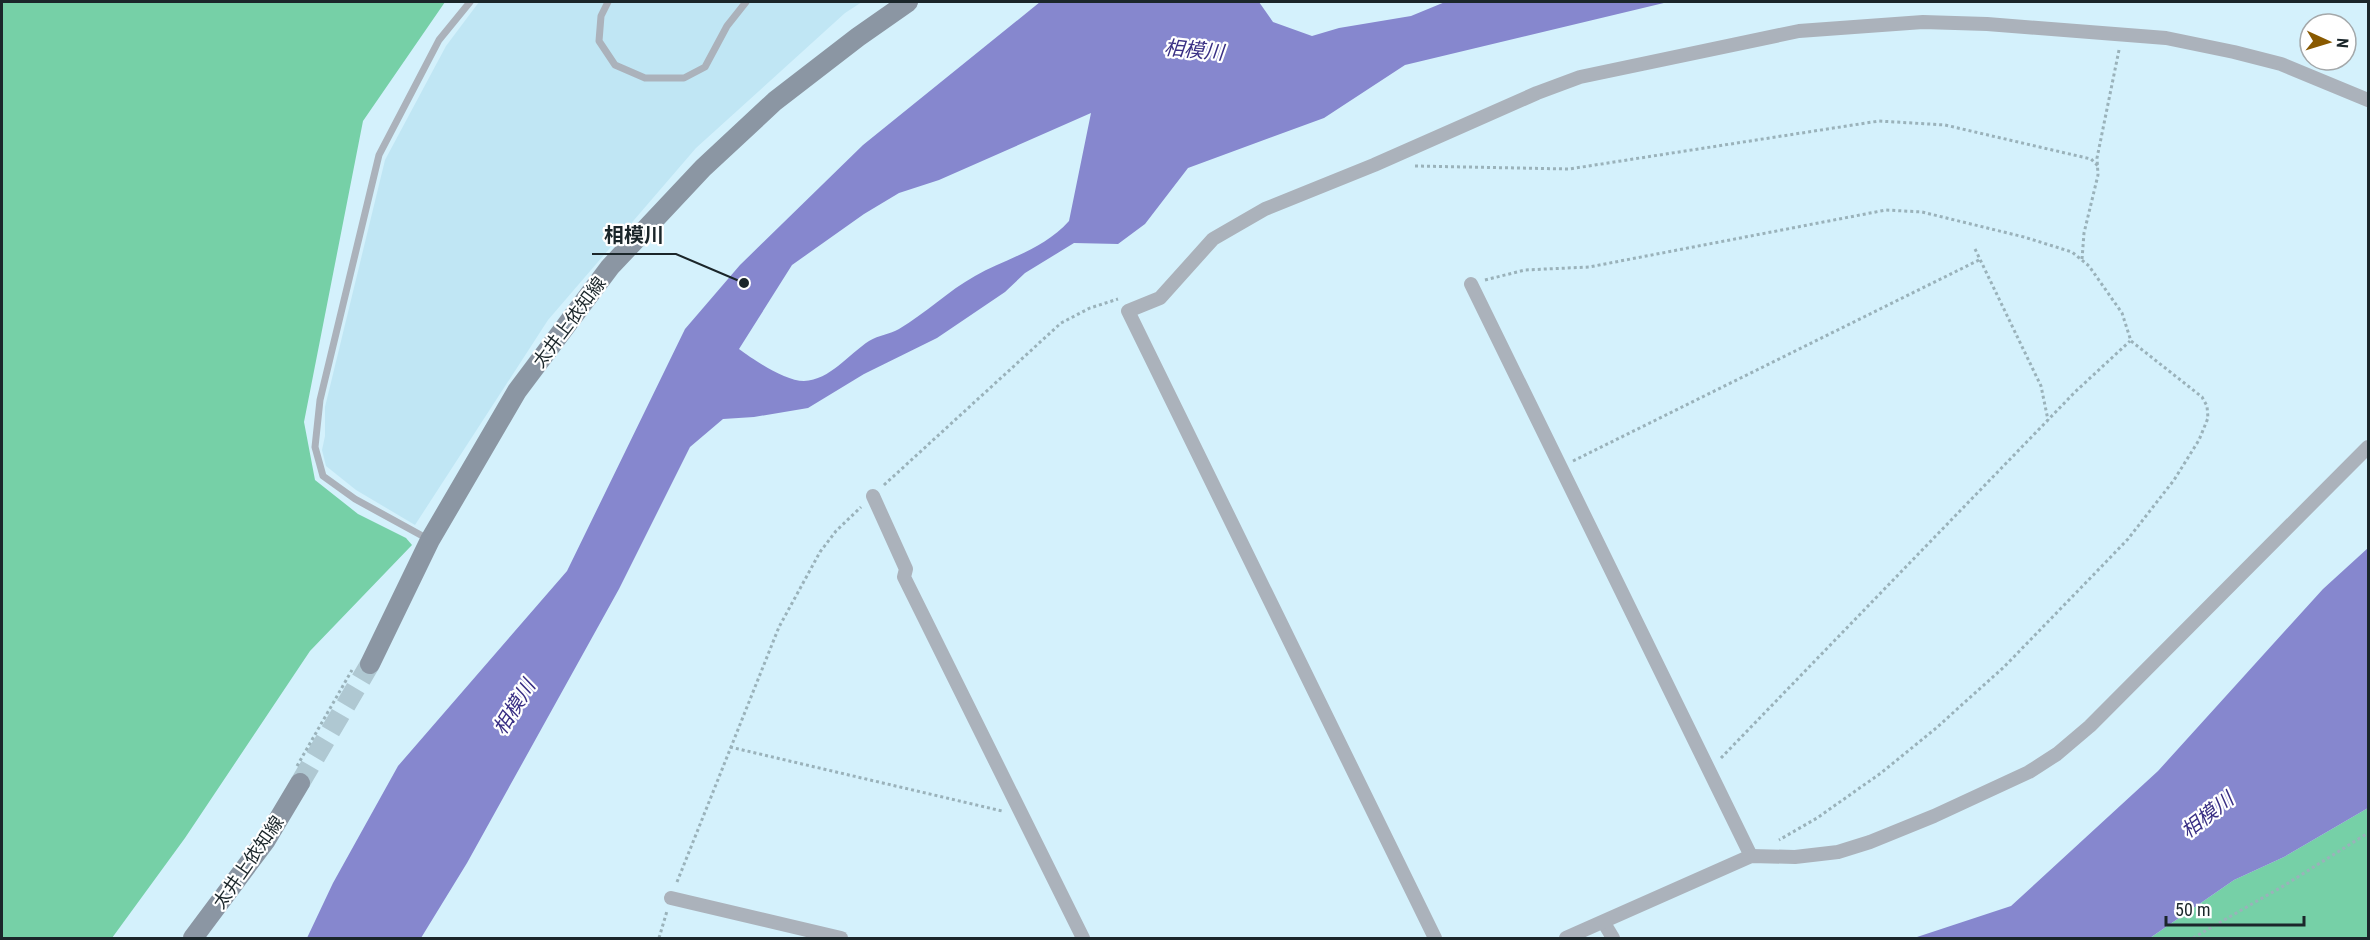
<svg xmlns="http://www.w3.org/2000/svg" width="2370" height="940" viewBox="0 0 2370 940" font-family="'Roboto Condensed','Noto Sans JP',sans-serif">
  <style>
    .built { fill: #c0e6f4 }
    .forest { fill: #76d0a7 }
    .water { fill: #8687ce; fill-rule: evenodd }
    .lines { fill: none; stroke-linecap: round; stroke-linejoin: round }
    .secondary-tunnel { stroke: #afc8d2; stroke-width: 20; stroke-dasharray: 20 10; stroke-linecap: butt }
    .path { stroke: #9ab2ba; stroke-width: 3; stroke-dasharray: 3 3; stroke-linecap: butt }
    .service { stroke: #abb2bb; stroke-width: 7 }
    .minor { stroke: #abb2bb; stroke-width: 14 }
    .secondary { stroke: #8b96a3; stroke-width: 20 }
    .labels { text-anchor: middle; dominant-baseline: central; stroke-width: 4.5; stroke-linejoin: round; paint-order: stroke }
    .street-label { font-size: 18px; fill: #1b262a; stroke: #fff }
    .water-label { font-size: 20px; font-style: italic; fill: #392f84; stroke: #fff }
    .leader { fill: none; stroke: #1b262a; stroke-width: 2 }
    .callout-dot { fill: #1b262a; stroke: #fff; stroke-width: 2 }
    .callout-label { font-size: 20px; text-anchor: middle; font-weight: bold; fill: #1b262a; stroke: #fff; stroke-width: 4.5; stroke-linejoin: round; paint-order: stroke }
  </style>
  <rect width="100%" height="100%" fill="#d4f1fc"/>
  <polygon class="built" points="479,2 862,2 845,13 696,148 548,320 415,525 356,490 326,466 322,450 325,436 325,407 385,160 446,46"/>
  <g class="forest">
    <polygon points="2,2 445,2 363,121 304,422 315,480 358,514 406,538 412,545 310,651 185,838 112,938 2,938"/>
    <polygon points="2368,808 2368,938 2150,938 2234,880 2284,857"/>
  </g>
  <g class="water">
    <path d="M1040 2H1259L1273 22 1312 36 1339 28 1411 16 1445 2H1668L1405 65 1324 118 1188 168 1145 224 1118 244 1074 243 1025 273 1005 292 937 338 864 374 808 408 754 417 723 419 690 447 619 589 467 863 421 938H307L333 883 398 766 567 571 685 329 740 265 863 145ZM1091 113 1069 221C1043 250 1007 258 975 276 948 291 926 313 899 329 890 334 879 335 869 341 849 354 830 380 804 381 785 381 754 360 739 349L792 265 864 214 899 193 939 180Z"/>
    <polygon points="2368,548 2368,808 2284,857 2234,880 2150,938 1914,938 2011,906 2158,771 2323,589"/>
  </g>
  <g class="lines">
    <polyline class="secondary-tunnel" points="300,783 370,664"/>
    <g class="path">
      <polyline points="1415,166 1569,169 1879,121 1945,125 2091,159 2098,166"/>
      <polyline points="1975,249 2041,386 2048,420"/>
      <polyline points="2082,259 2084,233 2098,175 2097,158 2119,50"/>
      <polyline points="1485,280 1525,270 1589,267 1886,210 1922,212 2024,237 2072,252 2089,266 2122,313 2131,341 2202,397 2207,406 2208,418 2199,440 2174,480 2128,539 2102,566 2004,667 1935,729 1881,773 1817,818 1779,840"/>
      <polyline points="1573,461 1981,259"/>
      <polyline points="884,485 1061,323 1090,308 1118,299"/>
      <polyline points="730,747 1002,811"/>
      <polyline points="1721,758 2075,392 2130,341"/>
      <polyline points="297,766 352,670"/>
      <polyline points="677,882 779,627 820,552 836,531 861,507"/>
      <polyline points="659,938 667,911"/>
      <polyline points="2193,938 2285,885 2368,833"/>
    </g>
    <g class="service">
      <polyline points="608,2 601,16 599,41 615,65 645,78 684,78 705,67 727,26 746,2"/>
      <polyline points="428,539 355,499 323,476 315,447 320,400 379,155 439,40 470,2"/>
    </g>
    <g class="minor">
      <polyline points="1471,284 1751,856"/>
      <polyline points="873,496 906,569 904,577 1083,938"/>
      <polyline points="671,898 841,938"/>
      <polyline points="1604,923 1613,938"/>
      <polyline points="1435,938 1128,311 1160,298 1213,239 1265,209 1374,165 1537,93 1580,77 1799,31 1923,22 1987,24 2166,38 2234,52 2281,64 2368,100"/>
      <polyline points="1566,938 1751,856 1795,857 1838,852 1870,842 1934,816 2029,772 2057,754 2090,726 2368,447"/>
    </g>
    <g class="secondary">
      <polyline points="370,664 430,540 517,391 610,267 703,168 775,101 858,37 908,2"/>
      <polyline points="193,938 266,840 300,783"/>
    </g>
  </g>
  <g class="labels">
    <g class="street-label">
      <text transform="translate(569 322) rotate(-53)">太井上依知線</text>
      <text transform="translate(248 862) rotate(-55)">太井上依知線</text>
    </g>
    <g class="water-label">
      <text transform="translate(1194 50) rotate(5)">相模川</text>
      <text transform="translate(514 707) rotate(-58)">相模川</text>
      <text transform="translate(2207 815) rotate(-38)">相模川</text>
    </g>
  </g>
  <path class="leader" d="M744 283L676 254H592"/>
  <circle class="callout-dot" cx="744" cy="283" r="6"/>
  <g class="callout-label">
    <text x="634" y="242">相模川</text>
  </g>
  <rect width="2370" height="940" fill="none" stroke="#1b262a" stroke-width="6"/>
  <g transform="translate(2328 42) rotate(94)"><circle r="28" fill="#ffffff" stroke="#a4a8aa" stroke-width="1.5"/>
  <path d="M0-4.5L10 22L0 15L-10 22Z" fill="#895900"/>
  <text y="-9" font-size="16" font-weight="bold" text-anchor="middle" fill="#1b262a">N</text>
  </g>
  <path d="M2166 916v9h138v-9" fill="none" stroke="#1b262a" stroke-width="3"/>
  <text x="2175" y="916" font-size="18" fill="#1b262a" stroke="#ffffff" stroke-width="4.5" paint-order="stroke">50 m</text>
</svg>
